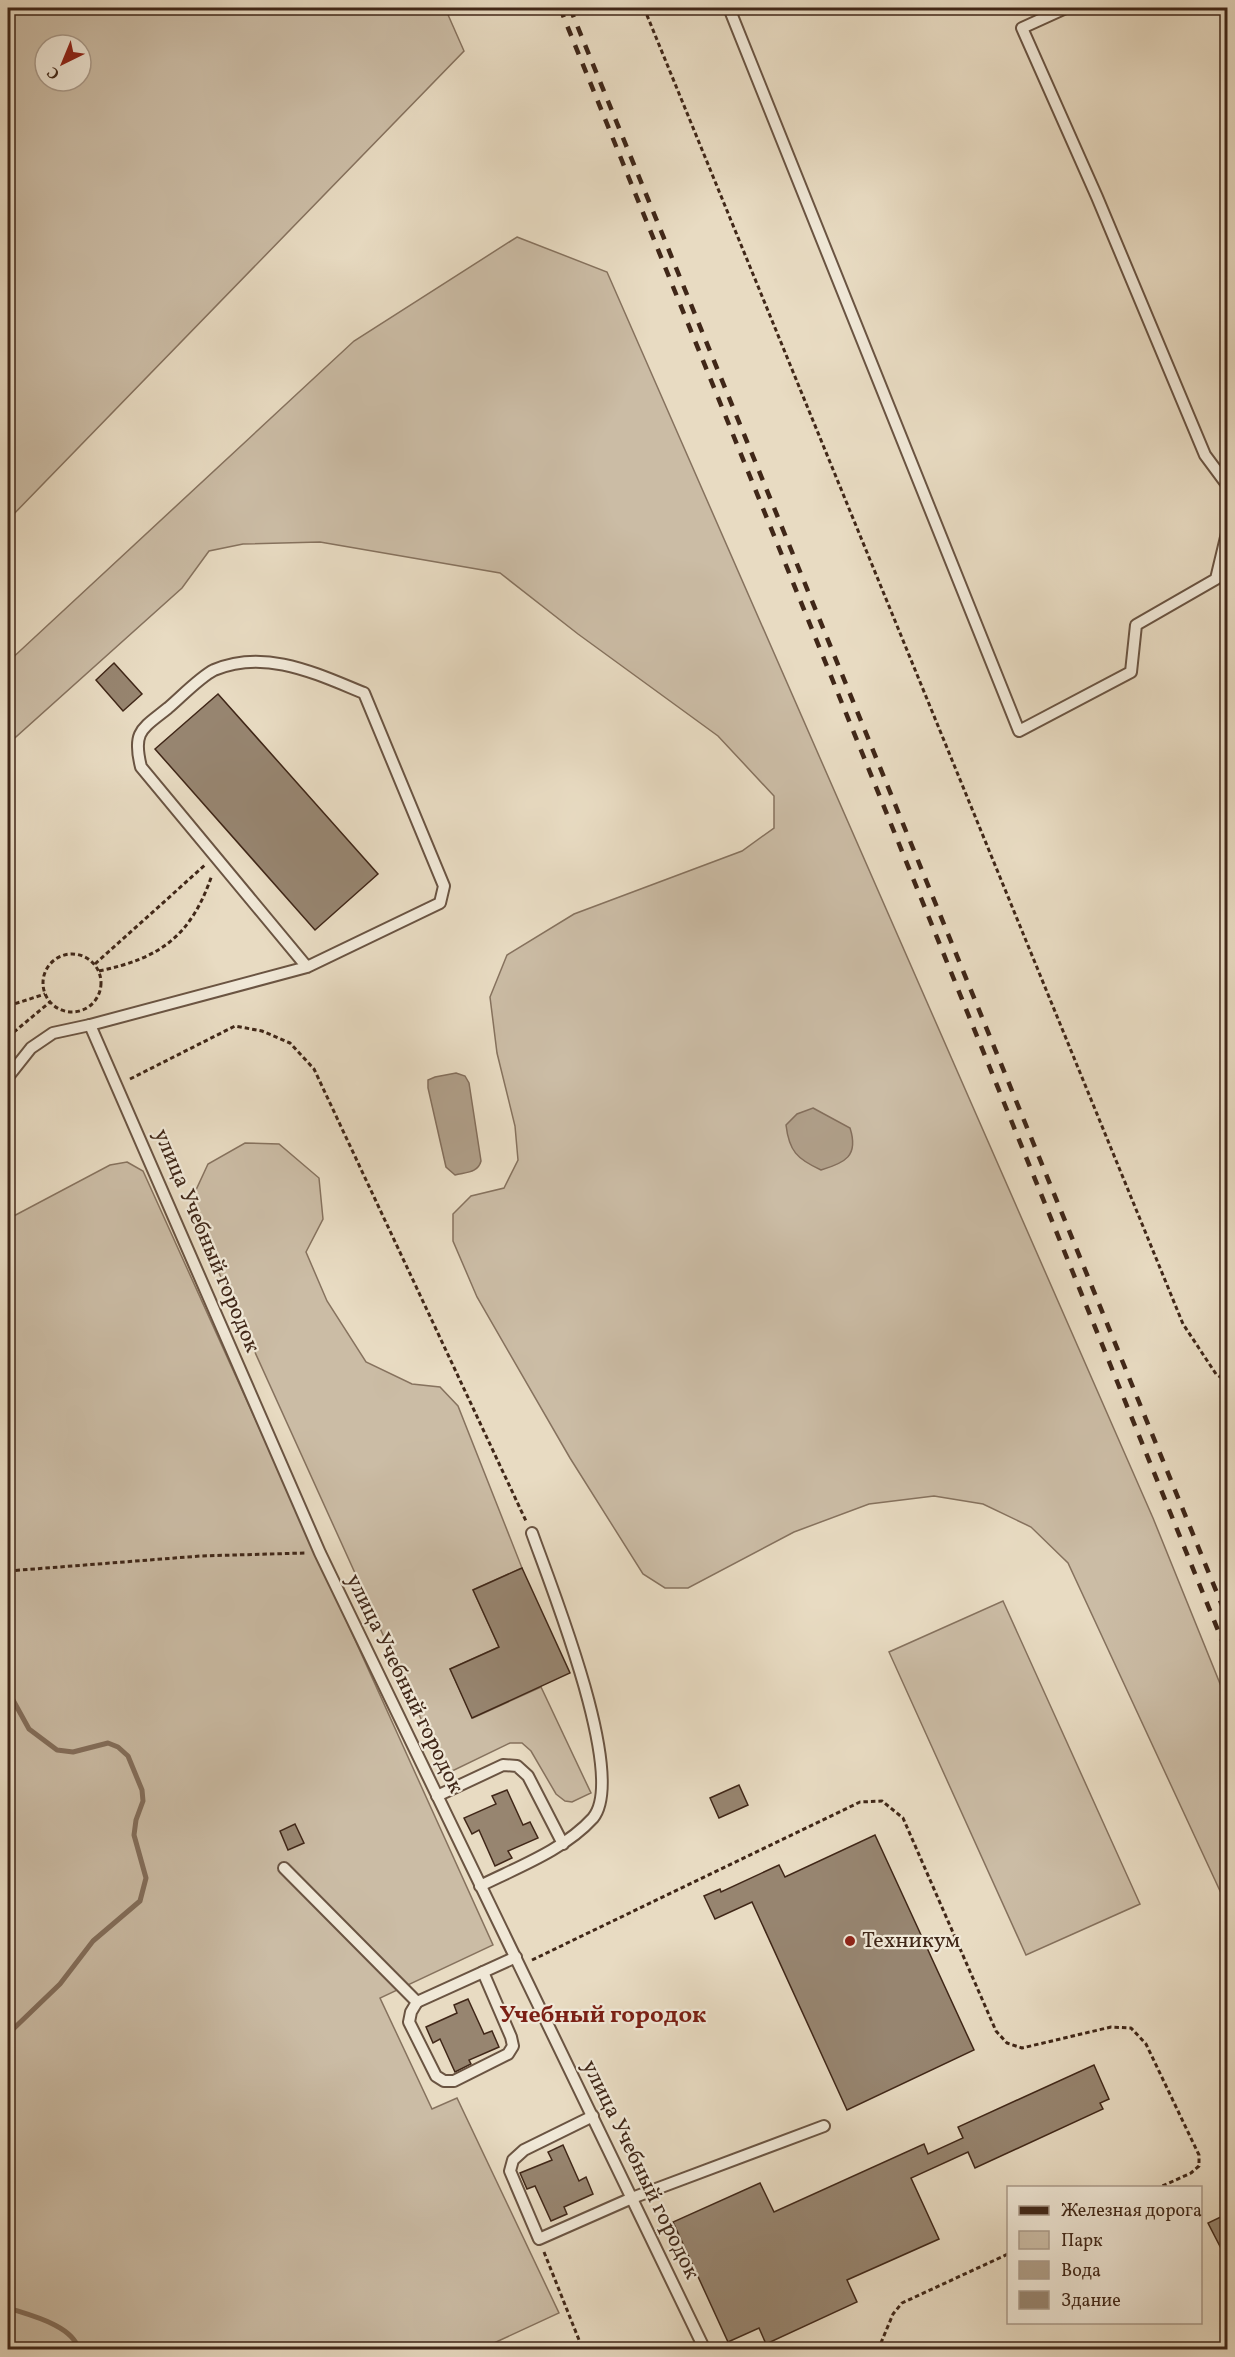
<svg xmlns="http://www.w3.org/2000/svg" width="1235" height="2357" viewBox="0 0 1235 2357" font-family="Vollkorn,serif">
  <style>
    .green { fill: #cbbca5; stroke: #86725e; stroke-width: 1.5; fill-rule: evenodd }
    .water { fill: #af9e88; stroke: #836e5b; stroke-width: 1.5 }
    .lines { fill: none; stroke-linecap: round; stroke-linejoin: round }
    .stream { stroke: #836e5b; stroke-width: 5 }
    .building { fill: #978570; stroke: #402718; stroke-width: 1.5 }
    .service-casing { stroke: #6a5442; stroke-width: 14 }
    .path { stroke: #402718; stroke-width: 3; stroke-dasharray: 4.5 3; stroke-linecap: butt }
    .service { stroke: #f0e8d7; stroke-width: 10 }
    .rail { stroke: #402718; stroke-width: 4.5; stroke-dasharray: 10 10; stroke-linecap: butt }
    .poi-dot { fill: #8f2418; stroke: #f0e8d7; stroke-width: 2 }
    .labels { text-anchor: middle; dominant-baseline: central; stroke-width: 4.5; stroke-linejoin: round; paint-order: stroke }
    .street-label { font-size: 22px; fill: #402718; stroke: #f0e8d7 }
    .poi-label { font-size: 22px; fill: #402718; stroke: #f0e8d7; text-anchor: start }
    .neighbourhood-label { font-size: 24px; font-weight: bold; fill: #7a1f14; stroke: #f0e8d7 }
  </style>
  <rect width="100%" height="100%" fill="#e8dbc2"/>
  <filter id="stains"><feTurbulence type="fractalNoise" baseFrequency=".00333" numOctaves="4"/><feColorMatrix values="0 0 0 0 .2 0 0 0 0 .09 0 0 0 0 .02 0 0 0 .5 -.17"/></filter>
  <radialGradient id="worn" r=".72"><stop offset=".6" stop-color="#630" stop-opacity="0"/><stop offset="1" stop-color="#630" stop-opacity=".3"/></radialGradient>
  <g class="green">
    <path d="M8 8H445L464 51 8 520ZM45 45H81V81H45Z"/>
    <polygon points="517,237 607,272 1153,1518 1227,1701 1227,1906 1068,1563 1031,1527 983,1504 934,1496 869,1504 794,1532 688,1588 665,1588 643,1574 570,1458 477,1297 453,1241 453,1214 471,1196 504,1188 518,1160 515,1126 497,1053 490,997 507,955 574,914 742,851 774,828 774,796 718,736 578,634 500,573 320,542 243,544 209,551 182,588 8,744 8,662 354,341"/>
    <polygon points="245,1143 279,1144 319,1178 323,1219 306,1252 327,1301 366,1362 412,1384 440,1387 458,1406 522,1568 473,1590 499,1647 450,1669 473,1718 541,1687 591,1793 572,1802 565,1801 556,1794 531,1751 522,1743 510,1743 446,1774 196,1222 196,1190 208,1164"/>
    <polygon points="127,1162 143,1171 493,1945 380,1998 432,2109 457,2098 559,2313 481,2349 8,2350 8,1219 110,1165"/>
    <polygon points="1003,1601 1140,1904 1026,1955 889,1652"/>
  </g>
  <g class="water">
    <path d="M456 1073 465 1076 469 1083 481 1161C478 1173 466 1172 455 1175L446 1167 428 1088V1080L435 1077Z"/>
    <path d="M813 1108 850 1128C859 1156 845 1163 821 1170 797 1159 789 1151 786 1125L797 1114Z"/>
  </g>
  <g class="lines">
    <g class="stream">
      <polyline points="8,1691 29,1729 57,1750 73,1752 108,1743 118,1747 128,1756 142,1790 143,1801 136,1820 134,1835 146,1878 140,1901 93,1941 60,1984 8,2034"/>
      <path d="M8 2308C29 2315 73 2325 79 2350"/>
    </g>
  </g>
  <g class="building">
    <polygon points="114,663 142,694 123,711 96,680"/>
    <polygon points="218,694 378,874 315,930 155,749"/>
    <polygon points="522,1568 570,1673 472,1718 450,1669 499,1647 473,1590"/>
    <polygon points="739,1785 748,1805 719,1818 710,1798"/>
    <polygon points="507,1790 523,1825 530,1822 538,1838 508,1851 512,1858 495,1866 479,1830 472,1834 464,1818 496,1804 492,1796"/>
    <polygon points="295,1824 304,1843 288,1850 280,1831"/>
    <polygon points="875,1835 974,2050 847,2110 752,1902 715,1919 704,1896 720,1889 721,1892 779,1865 785,1877"/>
    <polygon points="468,1999 484,2034 492,2031 499,2047 469,2060 471,2064 455,2072 440,2039 433,2043 426,2027 457,2013 454,2005"/>
    <polygon points="1094,2065 1109,2099 1100,2103 1103,2109 975,2168 968,2152 911,2178 939,2239 847,2280 857,2302 766,2344 759,2328 728,2342 673,2222 760,2183 774,2212 924,2144 928,2154 963,2138 958,2127"/>
    <polygon points="563,2145 579,2181 586,2177 593,2194 564,2207 567,2214 551,2221 535,2186 527,2189 520,2173 552,2160 548,2152"/>
    <polygon points="1227,2214 1227,2260 1208,2223"/>
  </g>
  <g class="lines">
    <g class="service-casing">
      <g id="service">
        <polyline points="729,8 1019,731 1131,672 1136,625 1216,579 1228,529"/>
        <polyline points="1066,8 1022,28 1097,197 1205,455 1228,486"/>
        <polyline points="90,1025 320,1553 705,2350"/>
        <path d="M8 1077 31 1048 53 1033 90 1025 307 967 440 903 444 886 364 693C317 674 265 648 214 670 200 677 181 697 168 708 142 729 132 731 141 767L307 967"/>
        <polyline points="437,1796 503,1765 517,1766 528,1776 563,1844"/>
        <polyline points="284,1868 417,2002 411,2012 409,2022 436,2076 444,2081 454,2081 508,2054 513,2046 511,2037 483,1972"/>
        <path d="M480 1886C518 1867 564 1850 593 1818 628 1776 550 1584 532 1533"/>
        <polyline points="417,2002 516,1957"/>
        <polyline points="593,2116 524,2150 513,2160 510,2171 539,2239 632,2198 824,2126"/>
      </g>
    </g>
    <g class="path">
      <polyline points="644,8 1183,1324 1216,1374 1228,1382"/>
      <circle cx="72" cy="983" r="29"/>
      <polyline points="95,964 205,865"/>
      <path d="M99 971C161 958 191 936 212 875"/>
      <polyline points="8,1006 45,994"/>
      <polyline points="8,1037 50,1002"/>
      <polyline points="130,1079 235,1026 262,1031 290,1043 314,1069 526,1521"/>
      <polyline points="8,1571 200,1556 305,1553"/>
      <polyline points="532,1960 860,1802 882,1801 903,1818 996,2031 1007,2043 1022,2048 1111,2027 1131,2028 1146,2044 1199,2155 1199,2166 1191,2173 1158,2188"/>
      <polyline points="544,2252 583,2350"/>
      <polyline points="878,2350 893,2314 902,2303 1008,2254"/>
    </g>
    <use href="#service" class="service"/>
    <g class="rail">
      <polyline points="560,8 1228,1655"/>
      <polyline points="570,8 1228,1620"/>
    </g>
  </g>
  <circle class="poi-dot" cx="850" cy="1941" r="6"/>
  <g class="labels">
    <g class="street-label">
      <text transform="translate(206 1241) rotate(67)">улица Учебный городок</text>
      <text transform="translate(404 1684) rotate(64)">улица Учебный городок</text>
      <text transform="translate(640 2170) rotate(64)">улица Учебный городок</text>
    </g>
    <g class="poi-label">
      <text x="862" y="1941">Техникум</text>
    </g>
    <g class="neighbourhood-label">
      <text x="603" y="2016">Учебный городок</text>
    </g>
  </g>
  <rect width="1235" height="2357" fill="none" stroke="#e8dbc2" stroke-width="30"/>
  <rect x="9" y="9" width="1217" height="2339" fill="none" stroke="#402718" stroke-width="3"/>
  <rect x="15" y="15" width="1205" height="2327" fill="none" stroke="#402718" stroke-width="1.5"/>
  <rect x="1007" y="2186" width="195" height="138" fill="#f0e8d7" stroke="#aa9b8b" stroke-width="1.5"/>
  <rect x="1019" y="2206" width="30" height="9" fill="#402718" stroke="#aa9b8b" stroke-width="1.5"/>
  <text x="1061" y="2216" font-size="18" fill="#402718">Железная дорога</text>
  <rect x="1019" y="2231" width="30" height="18" fill="#cbbca5" stroke="#aa9b8b" stroke-width="1.5"/>
  <text x="1061" y="2246" font-size="18" fill="#402718">Парк</text>
  <rect x="1019" y="2261" width="30" height="18" fill="#af9e88" stroke="#aa9b8b" stroke-width="1.5"/>
  <text x="1061" y="2276" font-size="18" fill="#402718">Вода</text>
  <rect x="1019" y="2291" width="30" height="18" fill="#978570" stroke="#aa9b8b" stroke-width="1.5"/>
  <text x="1061" y="2306" font-size="18" fill="#402718">Здание</text>
  <g transform="translate(63 63) rotate(223)"><circle r="28" fill="#f0e8d7" stroke="#aa9b8b" stroke-width="1.5"/>
  <path d="M0-4.5L10 22L0 15L-10 22Z" fill="#8f2418"/>
  <text y="-9" font-size="16" font-weight="bold" text-anchor="middle" fill="#402718">С</text>
  </g>
  <rect width="100%" height="100%" filter="url(#stains)"/>
  <rect width="100%" height="100%" fill="url(#worn)"/>
</svg>
